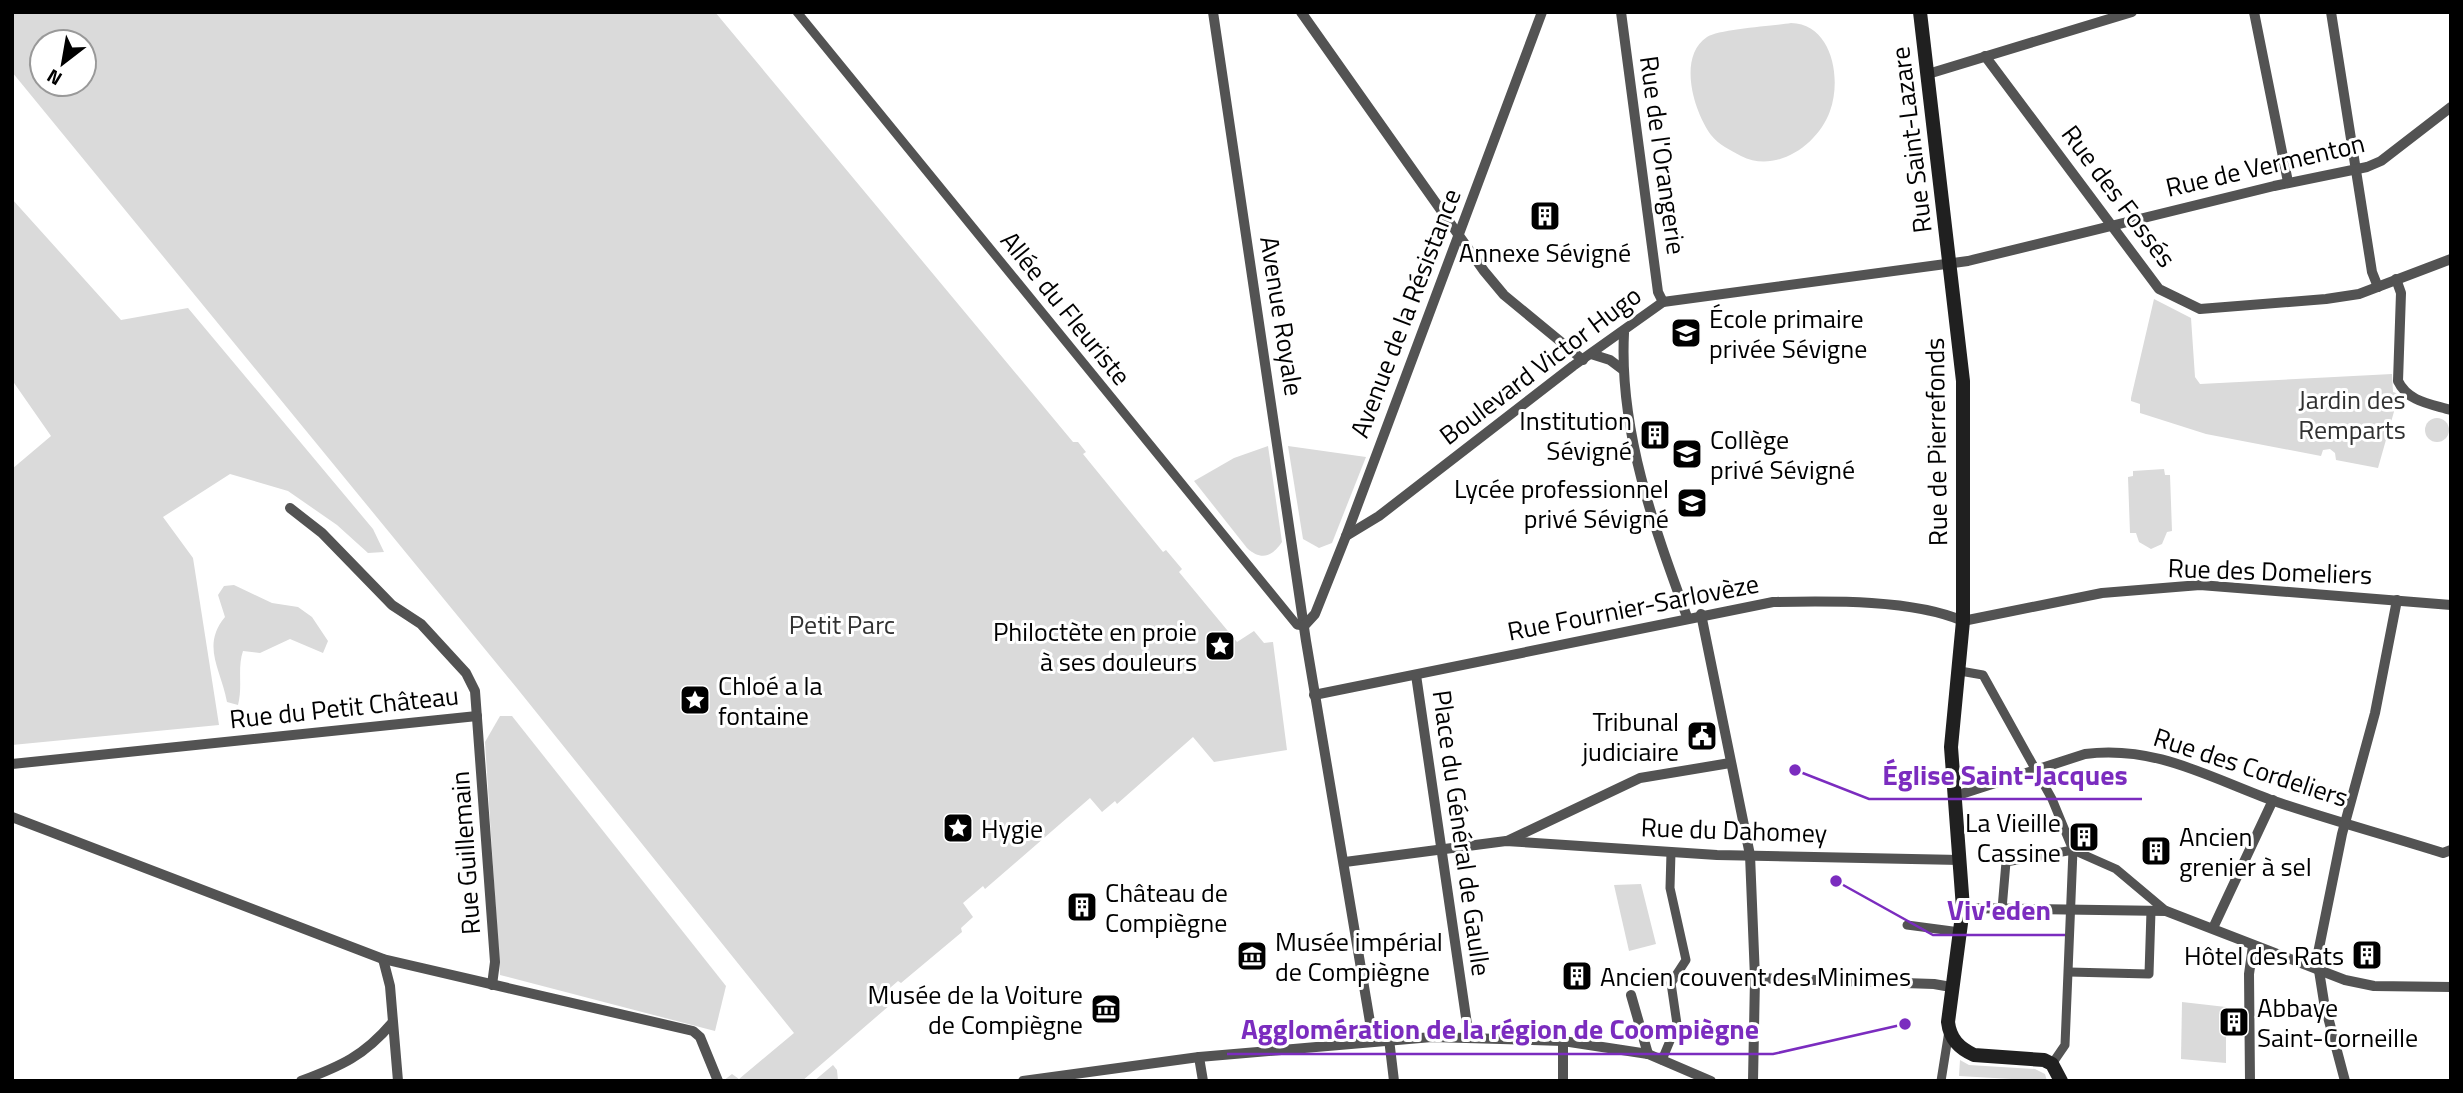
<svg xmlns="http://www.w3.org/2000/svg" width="2463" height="1093" viewBox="0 0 2463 1093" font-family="'Titillium Web',sans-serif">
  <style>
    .green { fill: #dadada; fill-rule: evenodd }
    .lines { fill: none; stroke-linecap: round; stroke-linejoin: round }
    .pedestrian { stroke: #535353; stroke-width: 9 }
    .minor { stroke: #535353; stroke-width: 10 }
    .secondary { stroke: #202020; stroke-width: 14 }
    .labels { text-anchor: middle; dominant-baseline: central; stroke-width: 6; stroke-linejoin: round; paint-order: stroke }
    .street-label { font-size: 26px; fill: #000; stroke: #fff }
    .poi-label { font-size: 26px; fill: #000; stroke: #fff; text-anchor: start }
    .park-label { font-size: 26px; fill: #313131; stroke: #fff }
    .leader { fill: none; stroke: #7b2cbf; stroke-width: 2.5 }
    .callout-dot { fill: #7b2cbf; stroke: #fff; stroke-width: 2.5 }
    .callout-label { font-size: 28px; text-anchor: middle; font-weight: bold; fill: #7b2cbf; stroke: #fff; stroke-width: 6; stroke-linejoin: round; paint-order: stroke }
  </style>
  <rect width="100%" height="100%" fill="#fff"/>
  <g class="green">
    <path d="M12 12H715L1073 442H1078L1086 452 1083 454 1163 552 1166 550 1182 569 1179 572 1237 642 1254 631 1264 643 1273 642 1287 750 1214 762 1193 737 1117 804 1115 801 1102 812 1090 798 985 889 983 886 963 903 973 917 961 928 962 932 901 983 898 981 883 994 890 1005 802 1081H723L732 1074 739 1079 794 1033 516 687 12 72ZM42 42H84V84H42Z"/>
    <path d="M1791 23C1832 24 1842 78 1830 111 1818 145 1776 174 1741 156 1730 150 1719 145 1711 135 1694 112 1677 57 1707 37 1719 29 1773 26 1791 23Z"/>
    <polygon points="12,199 121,320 188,308 373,529 384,552 368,553 337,525 288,491 230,474 163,517 193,558 219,725 12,745 12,469 51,436 12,380"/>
    <polygon points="2154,299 2191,318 2195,377 2200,384 2392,374 2393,392 2399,394 2378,468 2336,460 2335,453 2330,449 2323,450 2321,456 2206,434 2140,413 2140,404 2131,401 2131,398"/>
    <circle cx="2437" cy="430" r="12"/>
    <path d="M1268 446 1282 542C1272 557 1261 561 1247 548L1194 481 1234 458Z"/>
    <polygon points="1288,446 1366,457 1332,543 1319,548 1303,539"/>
    <polygon points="2164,469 2165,475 2170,475 2172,531 2167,532 2162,544 2151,549 2139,542 2136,533 2130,533 2128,477 2133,476 2133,471"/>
    <path d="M234 585 272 603 298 607 312 617 328 641 323 653 290 639 260 653 243 651C237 669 243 686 238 705L227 702C221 669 201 646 225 617L218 595 224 586Z"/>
    <polygon points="500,716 512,716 726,986 715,1031 500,975 485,742"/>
    <polygon points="1641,884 1656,944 1629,951 1614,885"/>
    <polygon points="2182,1002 2226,1007 2226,1063 2181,1059"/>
    <polygon points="1960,1060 1969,1065 2035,1069 2045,1074 2047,1081 1959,1076"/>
    <polygon points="833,1065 837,1070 838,1081 814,1081"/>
  </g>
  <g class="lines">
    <g class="pedestrian">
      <polyline points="797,12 1297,625 1304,626"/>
      <polyline points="1960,671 1983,675 2052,799 2073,850 2116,869 2166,911"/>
      <polyline points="2002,909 2006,862 2073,850 2065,1045 2052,1064"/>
      <polyline points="1907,925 1960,932"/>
      <polyline points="2069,972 2149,974 2151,911"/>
      <polyline points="1662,1060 1677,1024 1671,983 1686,960 1670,888 1671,852"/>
      <polyline points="1941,1081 1949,1031"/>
    </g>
    <g class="minor">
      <polyline points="1213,12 1306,641 1373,1040"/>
      <polyline points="1301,12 1484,271 1504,295 1583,360"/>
      <polyline points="1621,12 1658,292 1663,302"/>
      <polyline points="2254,12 2288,182"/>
      <polyline points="2331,12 2372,272 2378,287"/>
      <polyline points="1985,56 2159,289 2200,309 2326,299 2359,294 2451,259"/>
      <polyline points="1928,74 2132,12"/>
      <path d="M2396 279 2401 293 2398 381C2408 402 2431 404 2451 410"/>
      <path d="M1624 333C1619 431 1654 527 1687 617"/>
      <polyline points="1591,354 1610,360 1622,369"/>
      <polyline points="290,508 322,533 392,605 421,624 466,673 475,691 495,962 492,985"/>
      <polyline points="1346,536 1379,516 1573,366 1663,302 1968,261 2274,186 2367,167 2381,161 2451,107"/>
      <polyline points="1701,614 1750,855 1755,978 1753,1081"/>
      <polyline points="1304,626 1315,614 1346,536 1542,12"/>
      <polyline points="1416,675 1469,1038"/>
      <path d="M1314 695 1773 602C1828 601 1912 599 1963 621L2102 593 2200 585 2451 605"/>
      <polyline points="12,764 477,716"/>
      <path d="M1955 796 2085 754C2156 745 2210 778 2274 801 2330 820 2386 835 2443 853L2451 850"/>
      <polyline points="12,817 383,959 693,1031 700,1037 718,1081"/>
      <polyline points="1507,841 1640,778 1730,763"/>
      <polyline points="1345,862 1506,841 1717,855 1960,860"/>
      <polyline points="1963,908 2166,911 2345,980 2374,986 2451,987"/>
      <polyline points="2213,928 2273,800"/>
      <polyline points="383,959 390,986 398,1081"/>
      <polyline points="1755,978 1934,984 1951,987"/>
      <polyline points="1631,995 1648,1054"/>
      <polyline points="1389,1039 1394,1081"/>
      <polyline points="1563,1041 1563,1081"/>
      <polyline points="1199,1057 1203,1081"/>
      <path d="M301 1081C341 1066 364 1056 392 1023"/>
      <polyline points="1023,1081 1199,1057 1432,1037 1563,1041 1648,1054 1711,1081"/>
      <polyline points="2250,1081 2249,974 2253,946"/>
      <polyline points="2345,1081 2324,1002 2317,958 2342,834 2375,713 2397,600"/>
    </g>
    <path class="secondary" d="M1920 12 1963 381V621L1951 747 1963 908 1948 1022C1950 1039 1959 1048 1974 1055L2044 1060 2052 1064 2061 1081"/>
  </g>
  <defs>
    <g id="building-square" transform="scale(1.575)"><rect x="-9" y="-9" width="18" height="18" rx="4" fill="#000" stroke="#fff"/><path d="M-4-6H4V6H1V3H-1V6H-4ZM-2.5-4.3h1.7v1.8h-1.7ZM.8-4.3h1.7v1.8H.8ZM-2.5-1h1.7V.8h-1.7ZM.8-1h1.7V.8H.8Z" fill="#fff"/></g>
    <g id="school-square" transform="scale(1.575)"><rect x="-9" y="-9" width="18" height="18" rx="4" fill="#000" stroke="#fff"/><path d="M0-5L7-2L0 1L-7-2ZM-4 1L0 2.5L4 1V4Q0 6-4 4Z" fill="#fff"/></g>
    <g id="sight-square" transform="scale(1.575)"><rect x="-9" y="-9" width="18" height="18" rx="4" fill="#000" stroke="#fff"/><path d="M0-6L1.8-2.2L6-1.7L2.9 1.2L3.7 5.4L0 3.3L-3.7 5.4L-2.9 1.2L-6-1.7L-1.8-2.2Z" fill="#fff"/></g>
    <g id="civic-square" transform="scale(1.575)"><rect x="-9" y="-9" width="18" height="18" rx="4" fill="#000" stroke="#fff"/><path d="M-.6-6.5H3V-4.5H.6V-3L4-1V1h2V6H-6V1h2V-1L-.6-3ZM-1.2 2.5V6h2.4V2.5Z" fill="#fff"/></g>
    <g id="museum-square" transform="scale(1.575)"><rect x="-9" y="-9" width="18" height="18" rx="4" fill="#000" stroke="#fff"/><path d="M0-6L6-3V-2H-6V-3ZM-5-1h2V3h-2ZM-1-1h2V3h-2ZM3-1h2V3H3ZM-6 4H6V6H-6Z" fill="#fff"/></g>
  </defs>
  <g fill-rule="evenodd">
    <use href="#building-square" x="1545" y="216"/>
    <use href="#school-square" x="1686" y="333"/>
    <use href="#building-square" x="1655" y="435"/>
    <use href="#school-square" x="1687" y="454"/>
    <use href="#school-square" x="1692" y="503"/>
    <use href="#sight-square" x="1220" y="646"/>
    <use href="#sight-square" x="695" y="700"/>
    <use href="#civic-square" x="1702" y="736"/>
    <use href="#sight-square" x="958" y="828"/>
    <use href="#building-square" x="2084" y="837"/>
    <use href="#building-square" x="2156" y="851"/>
    <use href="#building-square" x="1082" y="907"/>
    <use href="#building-square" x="2367" y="955"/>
    <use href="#museum-square" x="1252" y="956"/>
    <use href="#building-square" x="1577" y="976"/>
    <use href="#museum-square" x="1106" y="1009"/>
    <use href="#building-square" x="2234" y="1022"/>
  </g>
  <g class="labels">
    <g class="street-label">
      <text transform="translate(1911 140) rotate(-97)">Rue Saint-Lazare</text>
      <text transform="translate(1663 155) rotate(82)">Rue de l'Orangerie</text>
      <text transform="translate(2265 165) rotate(-13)">Rue de Vermenton</text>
      <text transform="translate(2119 196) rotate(53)">Rue des Fossés</text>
      <text transform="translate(1066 308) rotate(51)">Allée du Fleuriste</text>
      <text transform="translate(1405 313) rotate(-69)">Avenue de la Résistance</text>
      <text transform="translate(1282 316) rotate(81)">Avenue Royale</text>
      <text transform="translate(1540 365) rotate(-37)">Boulevard Victor Hugo</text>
      <text transform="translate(1936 442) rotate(-91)">Rue de Pierrefonds</text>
      <text transform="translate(2270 571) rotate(2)">Rue des Domeliers</text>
      <text transform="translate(1633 607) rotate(-11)">Rue Fournier-Sarlovèze</text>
      <text transform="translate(344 707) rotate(-6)">Rue du Petit Château</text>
      <text transform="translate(2251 767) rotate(18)">Rue des Cordeliers</text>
      <text transform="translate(1734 830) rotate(2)">Rue du Dahomey</text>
      <text transform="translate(1462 833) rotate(82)">Place du Général de Gaulle</text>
      <text transform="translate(465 853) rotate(-94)">Rue Guillemain</text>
    </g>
    <g class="poi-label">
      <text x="1545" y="252" text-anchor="middle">Annexe Sévigné</text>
      <text x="1709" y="318">École primaire<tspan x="1709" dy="30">privée Sévigne</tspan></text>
      <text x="1632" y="420" text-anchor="end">Institution<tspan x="1632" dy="30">Sévigné</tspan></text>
      <text x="1710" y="439">Collège<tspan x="1710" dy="30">privé Sévigné</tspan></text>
      <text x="1669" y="488" text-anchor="end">Lycée professionnel<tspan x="1669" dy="30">privé Sévigné</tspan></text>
      <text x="1197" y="631" text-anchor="end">Philoctète en proie<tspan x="1197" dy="30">à ses douleurs</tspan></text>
      <text x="718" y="685">Chloé a la<tspan x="718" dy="30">fontaine</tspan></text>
      <text x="1679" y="721" text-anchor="end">Tribunal<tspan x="1679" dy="30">judiciaire</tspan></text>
      <text x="2061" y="822" text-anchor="end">La Vieille<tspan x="2061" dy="30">Cassine</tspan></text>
      <text x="981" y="828">Hygie</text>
      <text x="2179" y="836">Ancien<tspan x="2179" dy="30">grenier à sel</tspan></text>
      <text x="1105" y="892">Château de<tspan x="1105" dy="30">Compiègne</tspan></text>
      <text x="1275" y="941">Musée impérial<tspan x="1275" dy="30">de Compiègne</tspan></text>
      <text x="2344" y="955" text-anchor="end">Hôtel des Rats</text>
      <text x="1600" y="976">Ancien couvent des Minimes</text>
      <text x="1083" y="994" text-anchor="end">Musée de la Voiture<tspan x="1083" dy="30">de Compiègne</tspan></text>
      <text x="2257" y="1007">Abbaye<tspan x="2257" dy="30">Saint-Corneille</tspan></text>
    </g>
    <g class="park-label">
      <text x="2352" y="399">Jardin des<tspan x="2352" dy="30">Remparts</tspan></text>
      <text x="842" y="624">Petit Parc</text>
    </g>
  </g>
  <path class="leader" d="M1795 770L1869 799H2142M1836 881L1933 935H2065M1905 1024L1773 1054H1227"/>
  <g class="callout-dot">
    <circle cx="1795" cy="770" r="7"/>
    <circle cx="1836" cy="881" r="7"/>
    <circle cx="1905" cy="1024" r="7"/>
  </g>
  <g class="callout-label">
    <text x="2005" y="785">Église Saint-Jacques</text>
    <text x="1999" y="920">Viv'eden</text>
    <text x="1500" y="1039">Agglomération de la région de Coompiègne</text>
  </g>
  <rect width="2463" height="1093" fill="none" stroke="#000000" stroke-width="28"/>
  <g transform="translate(63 63) rotate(211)"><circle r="33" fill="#ffffff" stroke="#999999" stroke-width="2"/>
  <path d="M0-5L12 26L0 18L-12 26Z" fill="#000000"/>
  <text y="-10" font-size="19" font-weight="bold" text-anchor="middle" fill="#000000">N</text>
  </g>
</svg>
